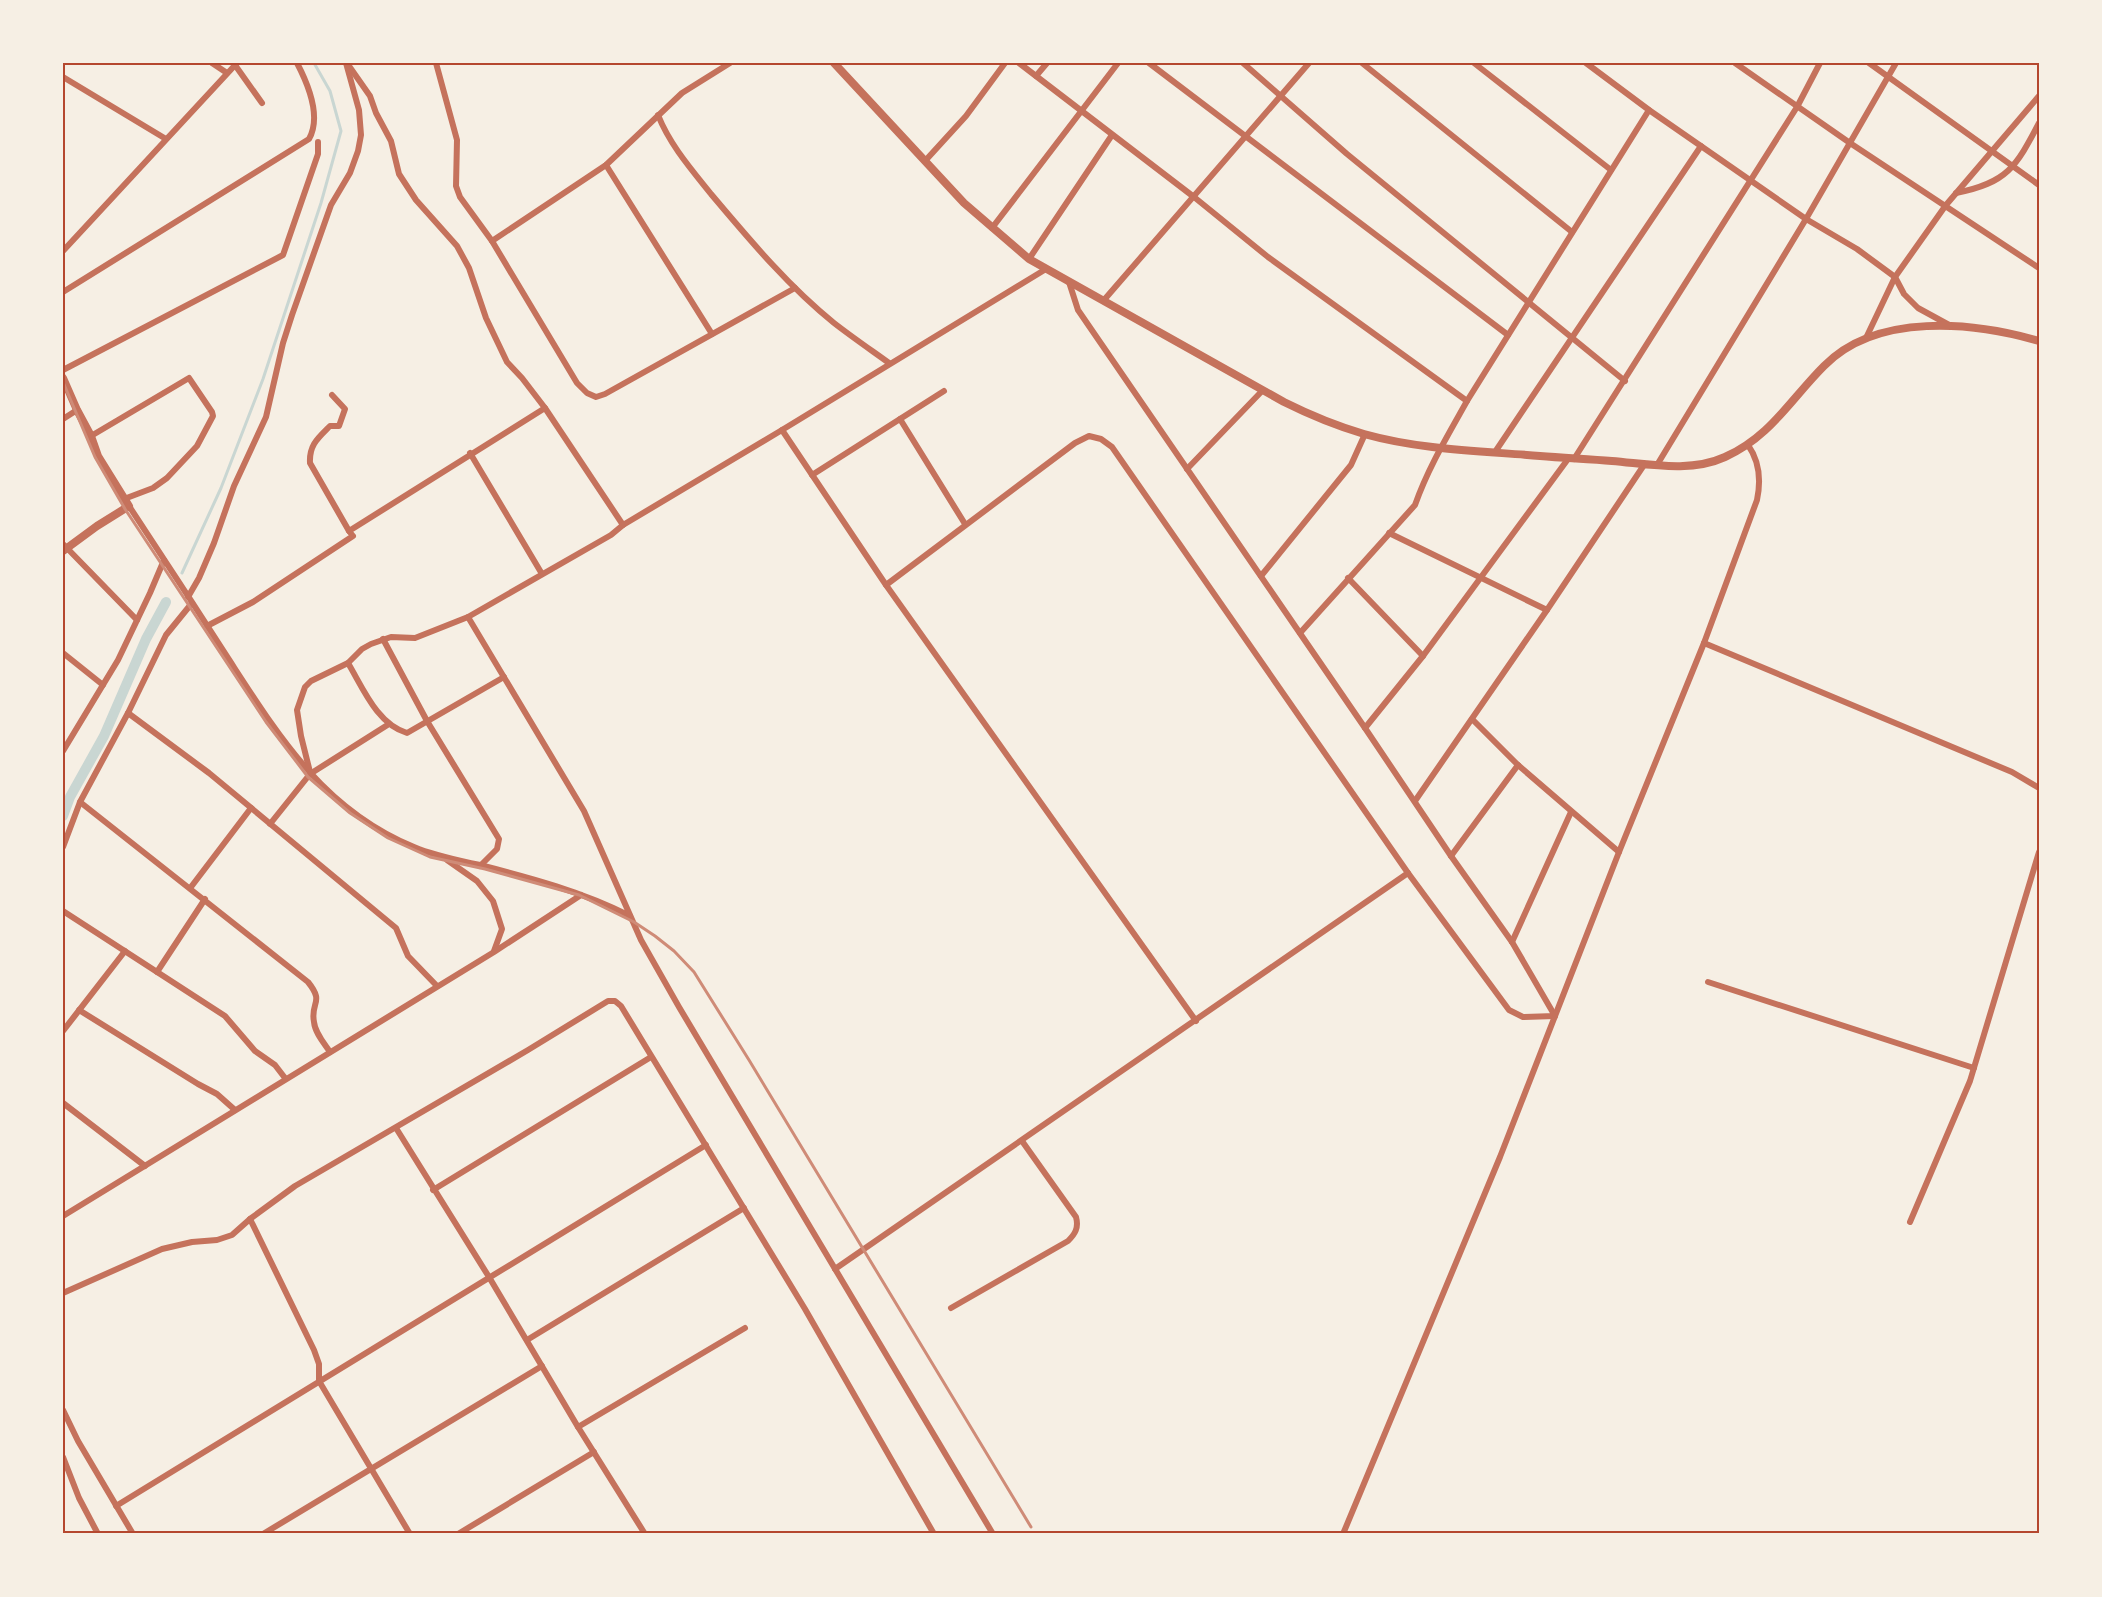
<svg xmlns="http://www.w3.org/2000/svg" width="2102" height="1597" viewBox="0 0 2102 1597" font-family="Bitter,serif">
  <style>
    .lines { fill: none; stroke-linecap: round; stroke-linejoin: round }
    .stream { stroke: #c9d6d2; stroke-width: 3 }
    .canal { stroke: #c9d6d2; stroke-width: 10 }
    .minor { stroke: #c5725c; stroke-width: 6 }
    .tertiary { stroke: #c5725c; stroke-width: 8 }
    .rail { stroke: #cf8b77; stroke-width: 3 }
    .neatline { fill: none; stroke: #b5482f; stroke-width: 2 }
  </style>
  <rect width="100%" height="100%" fill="#f6efe4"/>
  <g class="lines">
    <polyline class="stream" points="182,573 221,488 263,379 321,203 341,131 330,91 314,63"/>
    <polyline class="canal" points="63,816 70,797 104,736 146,639 166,602"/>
    <g class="minor">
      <polyline points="212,63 227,73"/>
      <polyline points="436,63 457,140 456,186 460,197 492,241 577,383 587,393 596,397 605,394 795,288"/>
      <polyline points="1019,63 1194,197 1268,257 1467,401"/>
      <polyline points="1149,63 1508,335"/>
      <polyline points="1243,63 1347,154 1625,381"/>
      <polyline points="1362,63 1572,232"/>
      <polyline points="1474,63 1611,170"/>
      <polyline points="1586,63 1649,110 1806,219 1857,249 1895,277 1904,294 1918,308 1951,326"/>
      <polyline points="1735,63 1850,143 2039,268"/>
      <polyline points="1869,63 2039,185"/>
      <polyline points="235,65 262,103"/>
      <polyline points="349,66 370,96 376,113 391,141 399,174 416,200 457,246 469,268 486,318 507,362 522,378 545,408 623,525"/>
      <polyline points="1036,76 1047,63"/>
      <polyline points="63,77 166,139"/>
      <path d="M658 115C670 145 691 169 711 194 749 239 788 286 834 323 852 337 871 350 889 363"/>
      <polyline points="925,161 966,116 1005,63"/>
      <polyline points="606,165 712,334"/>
      <path d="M1956 193C2007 183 2016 167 2039 123"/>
      <polyline points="992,228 1118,63"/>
      <polyline points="492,241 606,165 682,93 730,63"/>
      <polyline points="63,251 237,63"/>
      <polyline points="1029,259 1112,135"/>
      <path d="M63 292 309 139C322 116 308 84 297 63"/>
      <polyline points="1104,300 1309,63"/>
      <polyline points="1866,338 1895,277 1946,205 2039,96"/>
      <polyline points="63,370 283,255 318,154 318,142"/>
      <path d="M332 395 345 409 339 426H330C318 438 309 445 310 463L349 531"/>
      <polyline points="63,419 77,410"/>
      <polyline points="900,419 965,524"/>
      <polyline points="782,430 886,585 1196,1021"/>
      <polyline points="91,436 189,378 212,412 213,416 197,446 167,478 153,488 124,499"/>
      <polyline points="1495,452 1701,146"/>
      <polyline points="470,453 542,574"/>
      <polyline points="1574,459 1797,107 1820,63"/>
      <polyline points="1657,465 1806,219 1896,63"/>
      <polyline points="1187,469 1262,391"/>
      <polyline points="812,475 944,391"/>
      <path d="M129 506C162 556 194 605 226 655 278 735 322 809 414 847 435 856 457 860 480 865 531 878 583 892 630 916"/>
      <polyline points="1389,533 1547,610"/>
      <polyline points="63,544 137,620"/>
      <polyline points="1261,576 1351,465 1365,434"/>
      <polyline points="1348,578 1423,656"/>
      <polyline points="886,585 1075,443 1089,436 1101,439 1112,447 1408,873 1509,1010 1523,1017 1555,1016 1512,942 1451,856 1365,728 1078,310 1069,282"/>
      <polyline points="188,597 199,578 214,543 234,486 266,417 283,343 292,315 331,205 350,173 358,151 361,135 359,110 346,63"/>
      <polyline points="207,626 253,602 353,536 349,531 545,408"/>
      <path d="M1300 633 1415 505C1428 468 1448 435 1467 401L1649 110"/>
      <polyline points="383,639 427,721 499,839 497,849 480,866"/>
      <polyline points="1704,643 2012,772 2039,788"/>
      <polyline points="63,653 103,685"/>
      <path d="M348 663C363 688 377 724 407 733L504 677"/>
      <polyline points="128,713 209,773 396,928 408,956 437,986"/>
      <polyline points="1472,719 1518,765 1619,852"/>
      <polyline points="1365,728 1423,656 1568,459"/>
      <polyline points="63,751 118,660 150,593 164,560"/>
      <polyline points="310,772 301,736 297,710 305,687 311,681 348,663 362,649 371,644 391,637 415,638 468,617"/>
      <polyline points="1415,801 1547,610 1644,465"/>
      <path d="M80 802 308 982C325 1003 310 1002 314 1022 315 1033 324 1043 330 1052"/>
      <polyline points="270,824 310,774 389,724"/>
      <polyline points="63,847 80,802 128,713 166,635 192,603"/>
      <polyline points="1451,856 1518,765"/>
      <polyline points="447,860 477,881 493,901 502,929 494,951"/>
      <polyline points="191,887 251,808"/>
      <polyline points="63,911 225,1016 255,1051 275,1065 285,1078"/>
      <polyline points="1512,942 1571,812"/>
      <polyline points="157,972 205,899"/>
      <polyline points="1708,982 1974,1068"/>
      <polyline points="79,1010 198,1084 217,1094 235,1110"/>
      <polyline points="63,1031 125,951"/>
      <polyline points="63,1103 145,1166"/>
      <polyline points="396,1128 489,1277 578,1427 645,1534"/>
      <polyline points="433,1190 651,1057"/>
      <polyline points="63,1216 494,952 581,895"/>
      <polyline points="250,1219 314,1350 319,1364 319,1381 410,1534"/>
      <polyline points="1910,1222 1970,1081 2039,852"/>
      <polyline points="835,1269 1408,873"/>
      <polyline points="63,1293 162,1249 192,1242 217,1240 232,1235 250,1219 295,1186 528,1050 608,1001 615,1001 621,1006 805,1309 934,1534"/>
      <path d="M951 1308 1068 1241C1075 1234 1079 1228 1076 1217L1022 1141"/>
      <polyline points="527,1340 744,1208"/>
      <polyline points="63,1410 78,1441 133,1534"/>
      <polyline points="578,1427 745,1328"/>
      <polyline points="63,1457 79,1498 98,1534"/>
      <polyline points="116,1506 706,1145"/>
      <polyline points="263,1534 542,1366"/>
      <polyline points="458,1534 594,1452"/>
      <polyline points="993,1534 679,1007 641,940 584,811 468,617 611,535 623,525 782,430 1046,269"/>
      <path d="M1343 1534 1500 1157 1619 852 1704 643 1757 500C1761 481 1760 462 1748 445"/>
    </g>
    <g class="tertiary">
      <path d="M834 63 964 203 1029 259 1284 402C1310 415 1337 426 1364 434 1421 450 1482 451 1540 456 1564 458 1588 459 1612 461 1649 464 1690 473 1725 457 1770 437 1790 400 1824 366 1877 312 1973 322 2039 341"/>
      <polyline points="63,378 77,410 91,436 98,456 129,506 97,526 63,551"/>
    </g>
    <polyline class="rail" points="63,382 95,457 125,509 266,722 308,777 350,813 388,838 430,857 485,869 579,895 634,922 655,936 674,951 694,972 749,1060 1031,1527"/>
  </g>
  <rect width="2102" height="1597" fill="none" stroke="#f6efe4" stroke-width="129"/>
  <rect x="64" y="64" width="1974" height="1468" class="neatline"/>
</svg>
